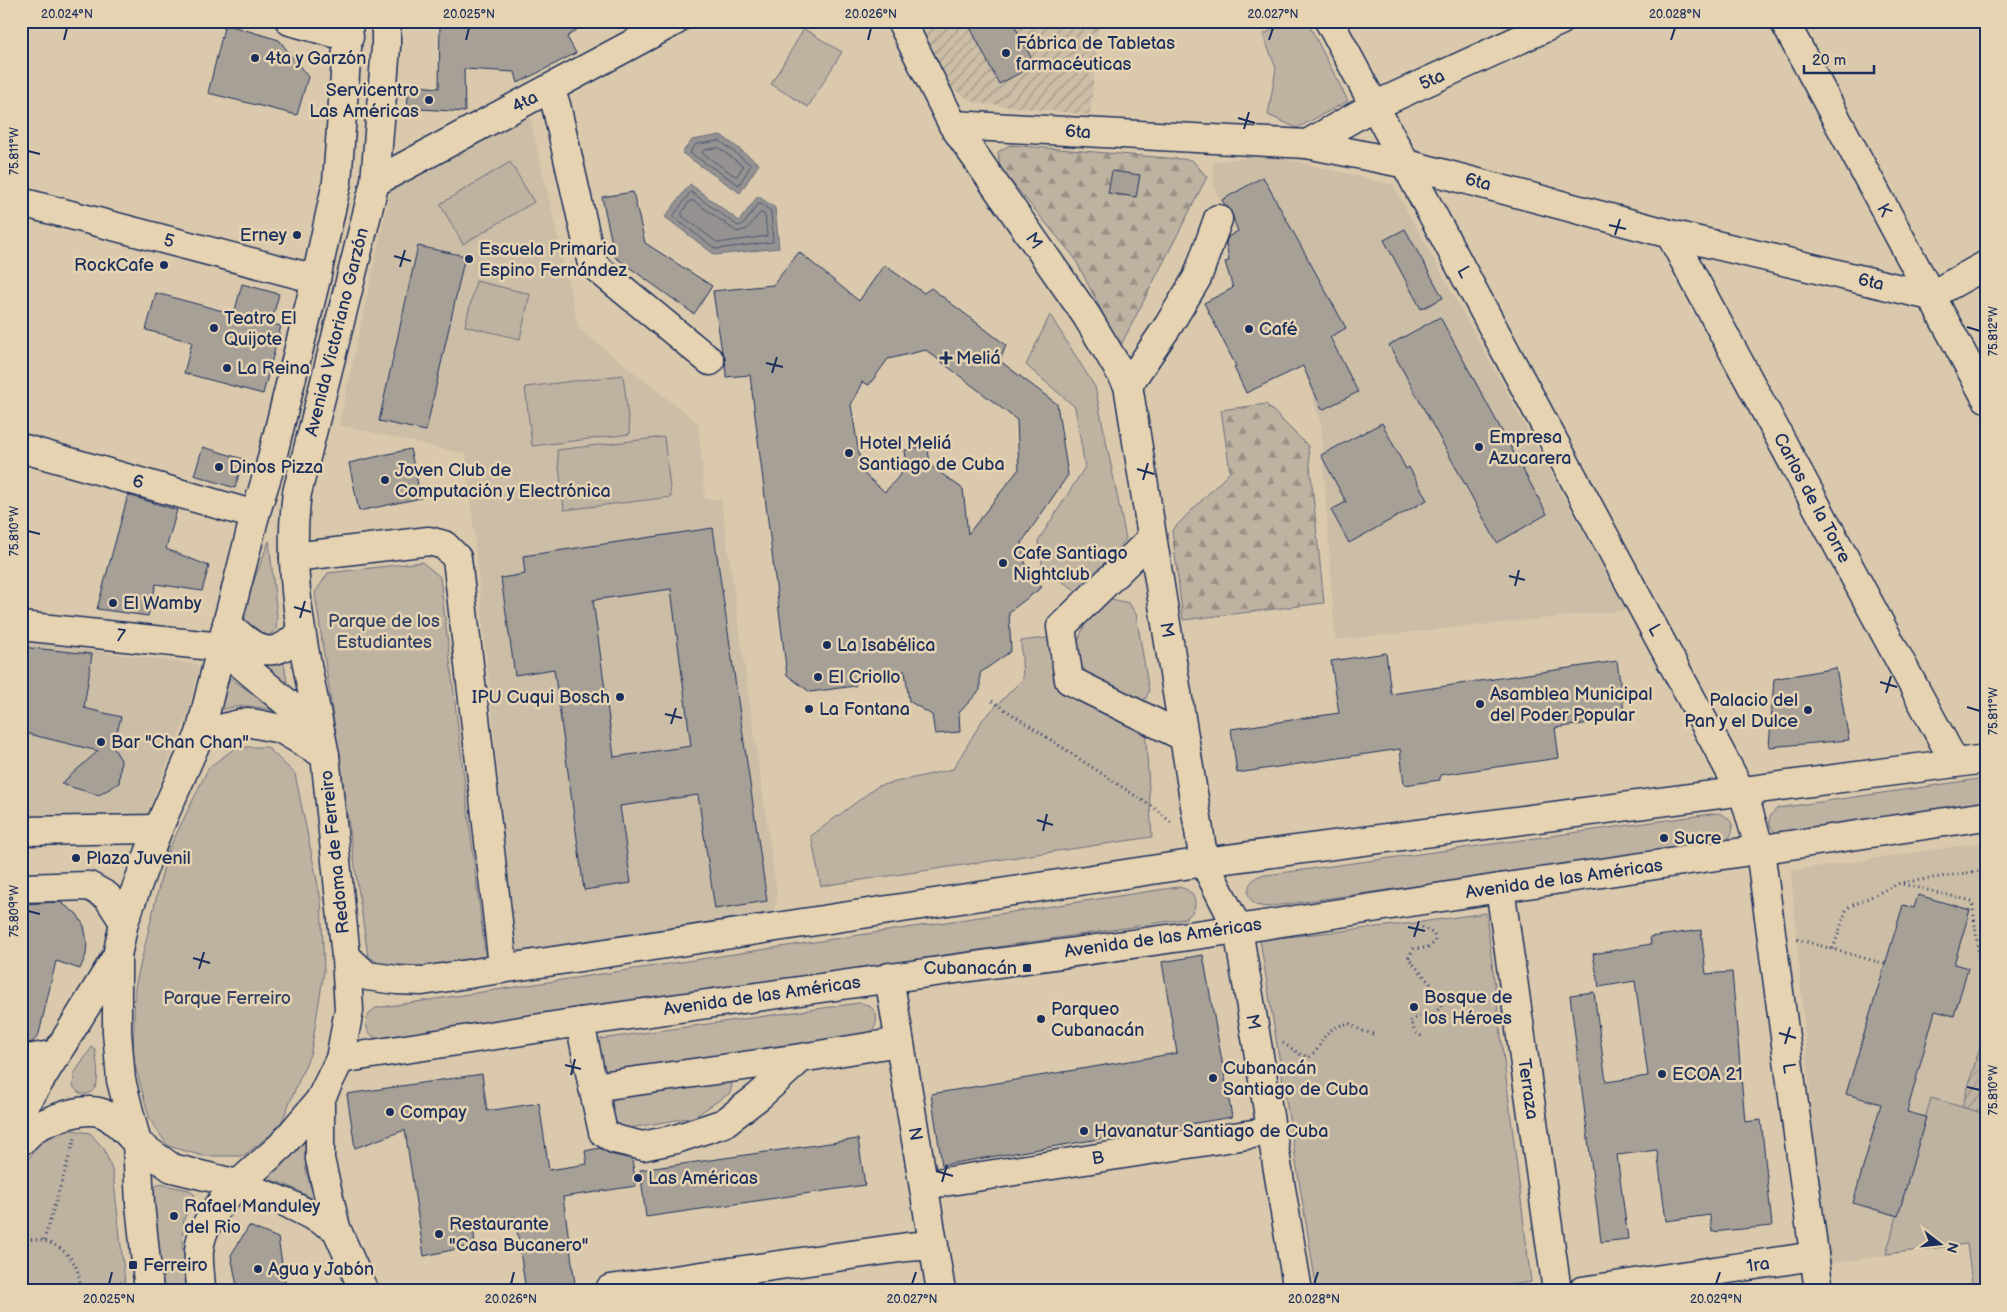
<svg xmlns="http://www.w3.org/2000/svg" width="2007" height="1312" viewBox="0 0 2007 1312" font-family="'Balsamiq Sans',sans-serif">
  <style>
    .built { fill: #cbbda6 }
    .industrial { fill: url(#industrial-furrows) }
    .green { fill: #beb2a1; stroke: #6c7080 }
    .forest { fill: url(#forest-firs); stroke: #6c7080 }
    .garden { fill: url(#garden-furrows); stroke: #6c7080 }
    .water { fill: #959291; stroke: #646a7d }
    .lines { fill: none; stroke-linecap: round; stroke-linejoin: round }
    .shore { stroke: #4c5772; stroke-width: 1 }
    .building { fill: #a7a097; stroke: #1b2f5e; fill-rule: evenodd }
    .minor-casing { stroke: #1b2f5e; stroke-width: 31 }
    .major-casing { stroke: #1b2f5e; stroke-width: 31 }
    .path { stroke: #1b2f5e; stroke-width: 3; stroke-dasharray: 1 4; stroke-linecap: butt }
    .minor { stroke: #e6d3b1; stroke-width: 28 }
    .major { stroke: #e6d3b1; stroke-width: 28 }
    .ticks { fill: none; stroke: #1b2f5e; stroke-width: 2 }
    .poi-dot { fill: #1b2f5e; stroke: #e6d3b1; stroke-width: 2 }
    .labels { text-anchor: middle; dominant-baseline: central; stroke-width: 5; stroke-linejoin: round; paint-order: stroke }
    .poi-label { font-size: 18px; fill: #1b2f5e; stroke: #e6d3b1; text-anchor: start }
    .street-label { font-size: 18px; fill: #1b2f5e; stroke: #e6d3b1 }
    .park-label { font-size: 18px; fill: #334368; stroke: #e6d3b1 }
    .neatline { fill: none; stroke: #1b2f5e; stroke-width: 2 }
    .ticks-label { font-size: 12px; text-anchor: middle; fill: #1b2f5e }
  </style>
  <defs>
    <pattern id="industrial-furrows" width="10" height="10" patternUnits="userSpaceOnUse" patternTransform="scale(1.25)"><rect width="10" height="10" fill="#cbbda6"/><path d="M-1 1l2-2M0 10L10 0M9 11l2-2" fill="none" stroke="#a49a8a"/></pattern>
    <pattern id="forest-firs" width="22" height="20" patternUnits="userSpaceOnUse" patternTransform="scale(1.25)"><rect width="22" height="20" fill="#beb2a1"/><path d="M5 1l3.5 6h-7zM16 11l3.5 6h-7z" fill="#9a9186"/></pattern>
    <pattern id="garden-furrows" width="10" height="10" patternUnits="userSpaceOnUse" patternTransform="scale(1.25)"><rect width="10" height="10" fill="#beb2a1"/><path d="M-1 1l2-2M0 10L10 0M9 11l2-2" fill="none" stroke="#9a9186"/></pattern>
  </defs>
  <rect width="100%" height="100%" fill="#dac9ac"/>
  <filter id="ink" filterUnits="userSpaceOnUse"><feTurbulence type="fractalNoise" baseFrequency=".02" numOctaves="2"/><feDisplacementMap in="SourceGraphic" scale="10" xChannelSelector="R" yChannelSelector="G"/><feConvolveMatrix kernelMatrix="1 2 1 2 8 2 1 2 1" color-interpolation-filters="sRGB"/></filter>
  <g filter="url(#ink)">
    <g class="built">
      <polygon points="530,117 579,329 698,423 705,499 721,499 777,895 772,923 517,960 466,454 339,425 391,188"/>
      <polygon points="1270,155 1393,185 1626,610 1335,640 1321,423 1304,369 1214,187 1213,162"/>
      <polygon points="21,641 199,665 189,710 145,819 21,817"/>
      <polygon points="1986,842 1986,1291 1973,1291 1967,1244 1825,1264 1791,871"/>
    </g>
    <polygon class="industrial" points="911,21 1099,21 1090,115 976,103 948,86"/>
    <g class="green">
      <polygon points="1287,21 1307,21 1348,101 1297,128 1268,115 1276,68 1263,35"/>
      <polygon points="804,29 842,52 808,107 771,84"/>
      <polygon points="510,162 534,202 463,244 440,204"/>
      <polygon points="476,281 530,294 520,339 465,326"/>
      <polygon points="1050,315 1095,387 1126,539 1078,592 1043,569 1038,541 1085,467 1075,407 1026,365"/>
      <polygon points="623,375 630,434 532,446 525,387"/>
      <polygon points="664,437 671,497 564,510 557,450"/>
      <polygon points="269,541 277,616 276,630 266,637 248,629 243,609"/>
      <polygon points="422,562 440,577 486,961 393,973 368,956 315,593 328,573"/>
      <path d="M1107 598 1129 603 1136 614 1149 691 1146 698 1141 703C1118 691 1082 681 1076 653 1075 646 1080 637 1082 631 1089 614 1092 609 1107 598Z"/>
      <polygon points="1053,637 1062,690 1145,724 1152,837 821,886 811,836 878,786 953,769 983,719 1023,679 1021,641"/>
      <polygon points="283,658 288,688 251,659"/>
      <path d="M228 677 281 712C255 706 244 703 217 711Z"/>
      <polygon points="237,747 267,747 295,774 321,900 324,971 311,1052 279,1128 243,1156 203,1156 168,1146 150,1120 133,1058 135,987 167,853 209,767"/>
      <path d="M1986 778V805L1777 834C1766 826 1767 815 1778 808Z"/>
      <path d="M1718 813C1734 817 1738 833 1724 843L1266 907 1255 905C1245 896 1246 882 1259 876Z"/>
      <path d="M1178 887C1198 890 1201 910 1184 919L381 1040C364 1036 361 1017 376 1008Z"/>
      <polygon points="1486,913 1531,1282 1472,1291 1317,1291 1260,940 1414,923"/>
      <path d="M859 1003C879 1004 883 1027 865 1036L607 1071 602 1070 595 1043 600 1039Z"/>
      <path d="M92 1047 95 1049C96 1061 104 1091 86 1094 80 1095 76 1091 73 1086L74 1074Z"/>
      <polygon points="727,1079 732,1085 730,1093 694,1117 624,1129 613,1126 608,1106 619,1097"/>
      <polygon points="1931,1098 1986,1114 1986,1291 1973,1291 1967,1244 1886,1254"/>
      <polygon points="60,1128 90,1133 104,1149 113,1173 126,1291 21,1291 21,1170 41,1141"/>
      <polygon points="306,1136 306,1171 315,1200 287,1185 268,1179"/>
      <polygon points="160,1184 189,1190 195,1195 184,1219 182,1241 189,1291 164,1291 152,1196 154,1187"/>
    </g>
    <g class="forest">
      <polygon points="1010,145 1192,160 1207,177 1120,347 1074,257 1000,168 998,152"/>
      <polygon points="1266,404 1308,446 1324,603 1183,620 1172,530 1230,472 1221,410"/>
    </g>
    <polygon class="garden" points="1986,1027 1986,1114 1962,1107"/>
    <g class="water">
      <polygon points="721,135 759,164 740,193 682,153 692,140"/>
      <polygon points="690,184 739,221 758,196 775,208 779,248 715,255 665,217"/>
    </g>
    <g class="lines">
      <g class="shore">
        <polygon points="720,141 751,165 739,185 690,153 695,145"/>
        <polygon points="719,148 743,166 737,176 735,176 702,153 704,150"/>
        <polygon points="691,192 738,226 744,224 758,204 761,204 771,211 773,242 716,249 673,217"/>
        <polygon points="690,201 694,201 737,232 747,229 760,213 762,213 765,215 767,236 718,243 682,216 682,213"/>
      </g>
    </g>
    <g class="building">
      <polygon points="440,21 588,21 567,37 576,53 518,83 515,72 464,69 465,112 407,108 409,85 439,88"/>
      <polygon points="967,21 1012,21 1035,65 999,84"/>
      <polygon points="225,24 279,40 308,77 297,115 208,93"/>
      <polygon points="1112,171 1140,175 1136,197 1108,193"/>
      <polygon points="1263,177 1346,328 1330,337 1358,392 1322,410 1303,366 1246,393 1234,367 1236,366 1204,303 1233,288 1225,262 1229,261 1226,243 1228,237 1238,231 1230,209 1225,205 1222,200"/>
      <polygon points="633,192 645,243 712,286 694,314 615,257 602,197"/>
      <polygon points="1405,229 1443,298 1421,309 1384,240"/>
      <polygon points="418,246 465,256 426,431 379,421"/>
      <path d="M799 252 859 301 884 265 924 293 931 288 1006 345 1000 361 1057 404 1068 475 1022 542 1027 576 1042 587 1009 612 1011 651 980 673V690L959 713 960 732 935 734 932 715 909 701 905 671 859 678 855 686 810 692 787 675 750 375 726 377 725 356 722 352 713 291 773 285ZM926 350 1017 420 1019 469 968 534 963 489 931 466 927 446 905 450 907 467 885 492 862 472 851 405 862 382 869 385 888 359Z"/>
      <polygon points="242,284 279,294 271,324 281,326 263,394 184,373 192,342 146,330 156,293 234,314"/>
      <polygon points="1440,317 1547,514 1497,543 1389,345"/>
      <polygon points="1382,423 1406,469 1409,467 1427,500 1349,543 1331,510 1346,502 1321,455"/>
      <polygon points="203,447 243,459 235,488 194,475"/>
      <polygon points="410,449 421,498 359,511 349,463"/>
      <polygon points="128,495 177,510 166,549 209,566 202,591 156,584 148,616 97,609"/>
      <path d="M713 528 767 901 715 909 698 795 620 806 631 883 584 890 554 669 515 675 501 578 525 574 523 556ZM671 589 691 746 614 757 593 600Z"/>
      <polygon points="21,647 92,654 84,708 121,717 113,747 121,760 119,783 99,795 61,784 98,751 21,732"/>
      <polygon points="1386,653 1391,694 1617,661 1625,718 1555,728 1559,758 1440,775 1440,780 1404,785 1400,749 1237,773 1231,729 1339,713 1331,661"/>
      <polygon points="1836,668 1849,740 1769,747 1774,679"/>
      <polygon points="1918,895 1970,910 1954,964 1968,968 1954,1016 1935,1011 1907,1112 1926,1117 1898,1216 1853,1203 1881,1104 1846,1094 1903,905 1914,908"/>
      <polygon points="60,902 77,914 84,926 87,941 86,955 80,969 56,961 39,1034 33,1042 21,1044 21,904"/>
      <polygon points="1701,930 1706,974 1732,972 1745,1122 1761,1120 1772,1226 1712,1232 1710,1215 1666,1221 1657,1150 1617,1155 1628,1239 1601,1242 1570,995 1594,992 1606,1082 1648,1076 1635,981 1599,987 1593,954 1651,944 1650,937"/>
      <polygon points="1203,955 1232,1117 942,1165 931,1094 1177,1053 1162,962"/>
      <polygon points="482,1074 487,1111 539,1103 549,1170 587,1164 585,1151 600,1148 610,1154 632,1159 636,1186 563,1197 576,1291 526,1291 515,1217 473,1224 475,1245 424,1256 405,1130 355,1148 347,1094"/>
      <polygon points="858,1139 865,1185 646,1217 640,1170"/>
      <polygon points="249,1226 278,1238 285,1283 255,1291 238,1291 231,1255"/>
    </g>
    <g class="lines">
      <g class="minor-casing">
        <g id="minor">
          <polyline points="290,21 349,37"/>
          <polyline points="901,21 953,125 1086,315 1128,385 1204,862 1238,929 1298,1291"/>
          <polyline points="1329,21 1736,782 1743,792 1760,850 1819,1291"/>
          <polyline points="1784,21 1986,398"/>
          <polyline points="549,90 556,105 592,264 710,361"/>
          <polyline points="953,125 1307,144 1407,164 1670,234 1930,296 1986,265"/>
          <polyline points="1307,144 1374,106 1560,21"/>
          <polyline points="375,182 675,21"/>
          <polyline points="21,202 316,279"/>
          <polyline points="1670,234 1955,763"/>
          <polyline points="1128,385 1168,326 1197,278 1218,219"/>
          <polyline points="21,448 255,515"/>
          <polyline points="1152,538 1061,627 1069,680 1184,737"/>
          <polyline points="294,557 429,541 444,545 457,558 502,957 501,969"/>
          <polyline points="21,626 221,647"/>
          <polyline points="21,831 158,829"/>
          <polyline points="21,888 89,886 107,896 124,922"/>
          <polyline points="1500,888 1557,1291"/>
          <polyline points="889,977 941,1291"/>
          <polyline points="580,1022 593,1087"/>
          <polyline points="801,1058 759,1096 724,1123 676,1139 643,1146 614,1139 603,1132 593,1087 801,1058 899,1042"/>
          <polyline points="924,1185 1272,1131"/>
          <polyline points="610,1289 907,1247 934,1245"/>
          <polyline points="1582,1291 1814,1256"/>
        </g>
      </g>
      <g class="major-casing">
        <g id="major">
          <path d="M227 624C253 647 271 666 300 632"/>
          <polyline points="221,647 320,731"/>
          <polygon points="247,722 281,729 325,755 346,957 349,1010 340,1059 320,1100 281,1146 238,1184 172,1168 137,1143 121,1080 117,1032 117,956 124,922 158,829 200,734"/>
          <polyline points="200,734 227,624 255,515 269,470 316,279 337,182 349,21"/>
          <path d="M325 755C308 669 285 581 297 493L375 182 386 47V21"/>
          <polyline points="346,957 367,976 397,980 422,981 1204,862 1986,759"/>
          <polyline points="340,1059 580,1022 1238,929 1500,888 1986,816"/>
          <polyline points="21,1060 57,1054"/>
          <polyline points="320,1100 320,1159 336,1228 364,1291"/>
          <polyline points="21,1111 117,956"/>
          <path d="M21 1141C26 1137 30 1132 35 1128 51 1119 84 1106 102 1113 116 1119 127 1133 137 1143L140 1204 149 1291"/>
          <path d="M201 1291C201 1278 198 1264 199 1251 201 1224 220 1203 238 1184L287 1203 336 1228"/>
        </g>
      </g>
      <g class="path">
        <polyline points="992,701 1160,812 1171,823"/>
        <polyline points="1903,884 1972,901 1986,1012"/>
        <polyline points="1422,927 1434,934 1435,942 1427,948 1414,948 1408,958 1435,989 1441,1006 1436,1012 1423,1014 1410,1021 1415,1032 1424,1038"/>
        <polyline points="1797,939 1885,964"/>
        <polyline points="1833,949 1847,908 1900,883 1986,870"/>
        <path d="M1283 1043 1300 1054 1309 1057C1322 1048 1320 1038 1330 1031 1335 1026 1343 1025 1349 1023L1360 1030 1376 1035"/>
        <polyline points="44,1240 75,1138"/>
        <path d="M21 1241C51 1233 85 1259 79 1291"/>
        <polyline points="80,1287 124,1282"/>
      </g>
      <use href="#minor" class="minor"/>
      <use href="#major" class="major"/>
    </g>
  </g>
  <path class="ticks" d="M64 40 67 28M466 40 469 28M868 40 871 28M1269 40 1273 28M1671 40 1675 28M1238 118 1255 123M1244 129 1249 112M28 151 40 154M1609 225 1626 229M1615 235 1620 219M394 256 411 261M400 267 405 250M1967 327 1980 331M766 363 783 367M772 373 777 357M1137 469 1154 474M1143 480 1148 463M28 531 40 534M1509 576 1525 580M1515 586 1519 570M294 607 311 612M300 618 305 601M1880 682 1897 687M1886 693 1891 676M1967 707 1980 711M665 714 682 718M671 724 676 708M1037 820 1053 825M1043 831 1047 814M28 911 40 914M1408 927 1425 931M1414 937 1419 921M193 958 210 963M199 969 204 952M1779 1033 1796 1038M1785 1044 1790 1027M565 1065 581 1069M571 1075 575 1059M1967 1087 1980 1090M936 1171 953 1176M942 1182 947 1165M109 1284 112 1272M511 1284 514 1272M912 1284 916 1272M1314 1284 1318 1272M1716 1284 1720 1272"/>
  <g class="poi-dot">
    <circle cx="1006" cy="53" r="5"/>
    <circle cx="255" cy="58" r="5"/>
    <circle cx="429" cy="100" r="5"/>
    <circle cx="297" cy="235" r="5"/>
    <circle cx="469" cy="259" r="5"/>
    <circle cx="164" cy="265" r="5"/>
    <circle cx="214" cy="328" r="5"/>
    <circle cx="1249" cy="329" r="5"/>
    <path d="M943.5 350.5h5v5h5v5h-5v5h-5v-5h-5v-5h5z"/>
    <circle cx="227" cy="368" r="5"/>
    <circle cx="1479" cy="447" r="5"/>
    <circle cx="849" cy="453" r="5"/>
    <circle cx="219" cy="467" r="5"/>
    <circle cx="385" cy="480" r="5"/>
    <circle cx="1003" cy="563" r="5"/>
    <circle cx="113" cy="603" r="5"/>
    <circle cx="827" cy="645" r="5"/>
    <circle cx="818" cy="677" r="5"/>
    <circle cx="620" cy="697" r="5"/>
    <circle cx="1480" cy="704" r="5"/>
    <circle cx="809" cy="709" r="5"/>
    <circle cx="1808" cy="710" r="5"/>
    <circle cx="101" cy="742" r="5"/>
    <circle cx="1664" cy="838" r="5"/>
    <circle cx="76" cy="858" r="5"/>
    <rect x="1022" y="963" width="10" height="10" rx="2.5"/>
    <circle cx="1414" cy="1007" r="5"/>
    <circle cx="1041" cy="1019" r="5"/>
    <circle cx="1662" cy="1074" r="5"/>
    <circle cx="1213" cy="1078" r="5"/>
    <circle cx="390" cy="1112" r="5"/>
    <circle cx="1084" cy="1131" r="5"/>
    <circle cx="638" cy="1178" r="5"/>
    <circle cx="174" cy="1216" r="5"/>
    <circle cx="439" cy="1234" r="5"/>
    <rect x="128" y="1260" width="10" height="10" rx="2.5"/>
    <circle cx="258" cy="1269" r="5"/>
  </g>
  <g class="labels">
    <g class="poi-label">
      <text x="1016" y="43">Fábrica de Tabletas<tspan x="1016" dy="21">farmacéuticas</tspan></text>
      <text x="265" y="58">4ta y Garzón</text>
      <text x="419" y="90" text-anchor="end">Servicentro<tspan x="419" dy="21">Las Américas</tspan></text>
      <text x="287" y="235" text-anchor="end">Erney</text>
      <text x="479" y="249">Escuela Primaria<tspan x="479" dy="21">Espino Fernández</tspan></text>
      <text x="154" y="265" text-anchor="end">RockCafe</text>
      <text x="224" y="318">Teatro El<tspan x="224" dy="21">Quijote</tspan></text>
      <text x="1259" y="329">Café</text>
      <text x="956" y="358">Meliá</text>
      <text x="237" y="368">La Reina</text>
      <text x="1489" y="437">Empresa<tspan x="1489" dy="21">Azucarera</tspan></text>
      <text x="859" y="443">Hotel Meliá<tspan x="859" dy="21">Santiago de Cuba</tspan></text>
      <text x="229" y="467">Dinos Pizza</text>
      <text x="395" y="470">Joven Club de<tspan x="395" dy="21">Computación y Electrónica</tspan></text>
      <text x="1013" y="553">Cafe Santiago<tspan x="1013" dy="21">Nightclub</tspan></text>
      <text x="123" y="603">El Wamby</text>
      <text x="837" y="645">La Isabélica</text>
      <text x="828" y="677">El Criollo</text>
      <text x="1490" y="694">Asamblea Municipal<tspan x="1490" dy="21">del Poder Popular</tspan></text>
      <text x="610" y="697" text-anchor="end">IPU Cuqui Bosch</text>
      <text x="1798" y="700" text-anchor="end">Palacio del<tspan x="1798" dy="21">Pan y el Dulce</tspan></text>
      <text x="819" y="709">La Fontana</text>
      <text x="111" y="742">Bar "Chan Chan"</text>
      <text x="1674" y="838">Sucre</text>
      <text x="86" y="858">Plaza Juvenil</text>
      <text x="1017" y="968" text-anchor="end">Cubanacán</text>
      <text x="1424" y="997">Bosque de<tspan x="1424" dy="21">los Héroes</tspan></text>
      <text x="1051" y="1009">Parqueo<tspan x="1051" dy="21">Cubanacán</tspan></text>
      <text x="1223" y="1068">Cubanacán<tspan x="1223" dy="21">Santiago de Cuba</tspan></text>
      <text x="1672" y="1074">ECOA 21</text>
      <text x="400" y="1112">Compay</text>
      <text x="1094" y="1131">Havanatur Santiago de Cuba</text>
      <text x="648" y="1178">Las Américas</text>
      <text x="184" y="1206">Rafael Manduley<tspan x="184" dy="21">del Rio</tspan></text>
      <text x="449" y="1224">Restaurante<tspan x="449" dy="21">"Casa Bucanero"</tspan></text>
      <text x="143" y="1265">Ferreiro</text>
      <text x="268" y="1269">Agua y Jabón</text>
    </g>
    <g class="street-label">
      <text transform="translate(1432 80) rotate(-25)">5ta</text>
      <text transform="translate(525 102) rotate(-28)">4ta</text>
      <text transform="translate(1078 132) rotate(3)">6ta</text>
      <text transform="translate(1478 182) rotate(15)">6ta</text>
      <text transform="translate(1884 210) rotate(62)">K</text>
      <text transform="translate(169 241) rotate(15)">5</text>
      <text transform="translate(1034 241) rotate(55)">M</text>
      <text transform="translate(1464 272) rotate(62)">L</text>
      <text transform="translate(1871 282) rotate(13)">6ta</text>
      <text transform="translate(337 332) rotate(-76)">Avenida Victoriano Garzón</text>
      <text transform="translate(138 482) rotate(16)">6</text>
      <text transform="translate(1812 498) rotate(62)">Carlos de la Torre</text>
      <text transform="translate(1167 630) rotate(81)">M</text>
      <text transform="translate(1655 630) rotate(62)">L</text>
      <text transform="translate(121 636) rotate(6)">7</text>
      <text transform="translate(335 852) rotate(-96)">Redoma de Ferreiro</text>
      <text transform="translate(1564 879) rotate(-8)">Avenida de las Américas</text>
      <text transform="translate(1163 938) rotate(-8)">Avenida de las Américas</text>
      <text transform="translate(762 996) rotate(-8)">Avenida de las Américas</text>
      <text transform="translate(1253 1022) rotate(80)">M</text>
      <text transform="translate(1789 1068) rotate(82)">L</text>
      <text transform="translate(1528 1089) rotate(82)">Terraza</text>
      <text transform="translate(915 1134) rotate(80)">N</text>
      <text transform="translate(1098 1158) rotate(-9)">B</text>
      <text transform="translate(1758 1265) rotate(-8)">1ra</text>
    </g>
    <g class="park-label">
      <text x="384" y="621">Parque de los<tspan x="384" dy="21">Estudiantes</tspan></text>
      <text x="227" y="998">Parque Ferreiro</text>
    </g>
  </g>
  <rect width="2007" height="1312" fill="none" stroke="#e6d3b1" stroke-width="55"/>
  <g transform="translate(1940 1244) rotate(106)" stroke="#e6d3b1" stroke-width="4" paint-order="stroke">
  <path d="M0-4L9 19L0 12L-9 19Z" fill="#1b2f5e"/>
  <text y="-8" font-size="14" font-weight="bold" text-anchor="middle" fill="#1b2f5e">N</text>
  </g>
  <path d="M1804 65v8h70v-8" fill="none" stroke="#1b2f5e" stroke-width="2.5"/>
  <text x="1812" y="65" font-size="15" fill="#1b2f5e" stroke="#e6d3b1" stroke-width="4" paint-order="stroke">20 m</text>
  <rect x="28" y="28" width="1952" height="1256" class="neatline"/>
  <g class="ticks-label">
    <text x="67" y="18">20.024°N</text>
    <text x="469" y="18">20.025°N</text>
    <text x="871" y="18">20.026°N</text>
    <text x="1273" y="18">20.027°N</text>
    <text x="1675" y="18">20.028°N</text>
    <text transform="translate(14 151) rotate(-90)" y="4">75.811°W</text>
    <text transform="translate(1993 331) rotate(-90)" y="4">75.812°W</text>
    <text transform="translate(14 531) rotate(-90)" y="4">75.810°W</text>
    <text transform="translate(1993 711) rotate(-90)" y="4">75.811°W</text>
    <text transform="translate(14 911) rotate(-90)" y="4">75.809°W</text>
    <text transform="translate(1993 1090) rotate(-90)" y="4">75.810°W</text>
    <text x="109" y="1303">20.025°N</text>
    <text x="511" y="1303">20.026°N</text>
    <text x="912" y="1303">20.027°N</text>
    <text x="1314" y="1303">20.028°N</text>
    <text x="1716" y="1303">20.029°N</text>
  </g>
</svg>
